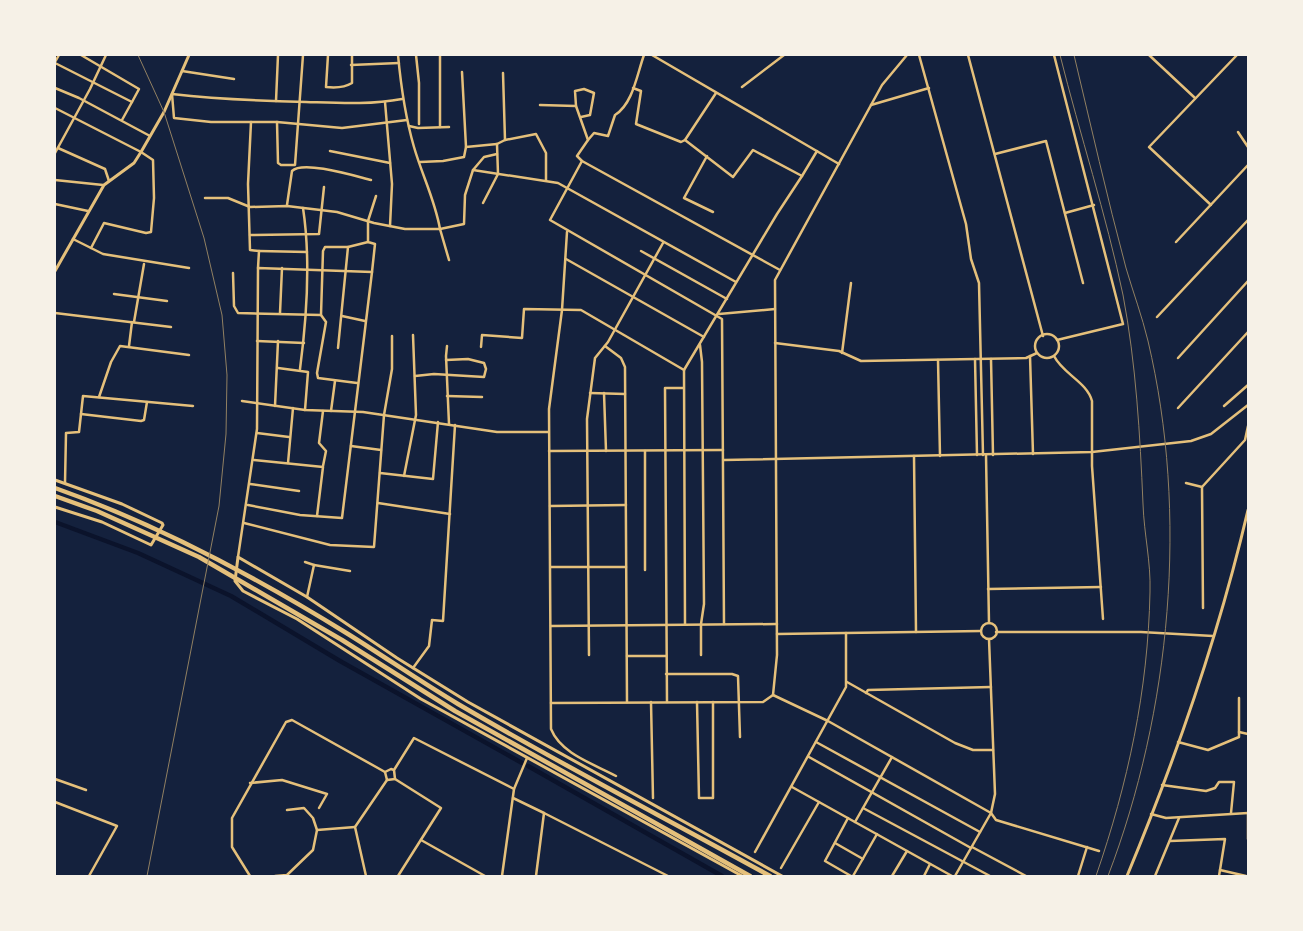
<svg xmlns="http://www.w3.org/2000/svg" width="1303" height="931" viewBox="0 0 1303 931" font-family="Montserrat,sans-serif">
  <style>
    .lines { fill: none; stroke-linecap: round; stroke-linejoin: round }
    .canal { stroke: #0b132b; stroke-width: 4.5 }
    .minor { stroke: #e5c07b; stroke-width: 2.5 }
    .tertiary { stroke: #e5c07b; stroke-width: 3 }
    .trunk { stroke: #e5c07b; stroke-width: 4.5 }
    .rail { stroke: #918062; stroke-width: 1 }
  </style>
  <rect width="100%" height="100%" fill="#14213d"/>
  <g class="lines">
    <g class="canal">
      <polyline points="55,522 138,553 231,596 340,661 522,763"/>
      <polyline points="528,766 722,876"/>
    </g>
    <g class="minor">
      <polyline points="81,55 139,89 132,102"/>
      <path d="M328 55 326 87C335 88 344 88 352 83V55"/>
      <polyline points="416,55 419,83 419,124"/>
      <polyline points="440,55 440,127"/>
      <polyline points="652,55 839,164"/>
      <polyline points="919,55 966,224 971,259 979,283 983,455"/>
      <polyline points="968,55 1043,336"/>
      <polyline points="1054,55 1123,324 1057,340"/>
      <polyline points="1149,55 1195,98"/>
      <polyline points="55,62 59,55"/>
      <polyline points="55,63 132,102 122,120"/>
      <polyline points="351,65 399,63"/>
      <polyline points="182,71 234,79"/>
      <polyline points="503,73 505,140"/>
      <polyline points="742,87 784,55"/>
      <polyline points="55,88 79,98 150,136"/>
      <polyline points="633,88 641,91 636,124 681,142 685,140"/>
      <polyline points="716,93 685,140 733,177 753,150 802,176 817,151"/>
      <path d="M402 99C370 105 338 103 306 102 261 101 216 99 172 94L174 118 211 122H277L342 128 407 120"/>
      <polyline points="276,101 278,55"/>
      <polyline points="385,102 392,184 390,226"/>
      <polyline points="540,105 576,106"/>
      <polyline points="871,105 929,88"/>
      <polyline points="55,108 141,152 153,160 154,198 151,232 146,233 104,223 91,248"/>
      <polyline points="581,117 590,115 594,93 584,89 575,91 576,106 588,140 577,156 582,161 780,270"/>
      <polyline points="251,122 248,184 250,250 259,251 258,268"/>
      <polyline points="277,122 278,163 281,165 295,165 303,55"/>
      <polyline points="409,126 418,128 449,127"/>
      <polyline points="1238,132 1248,147"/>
      <path d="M588 140 594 133 608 136 615 115C633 104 637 74 644 55"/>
      <polyline points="466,147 497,144 505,140 536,134 546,153 546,180"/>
      <polyline points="58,148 105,169 109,181"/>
      <polyline points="330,151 390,163"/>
      <polyline points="55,153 90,89 106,55"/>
      <polyline points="995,154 1046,141 1083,283"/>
      <polyline points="707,156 684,198 713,212"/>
      <polyline points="582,161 550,220 722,319 724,624"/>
      <polyline points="420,162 443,161 464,157 466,147 462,72"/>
      <polyline points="473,170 484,157 497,154"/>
      <polyline points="55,180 103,185"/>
      <path d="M205 198H228L250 207 287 206 337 212 374 223 405 229H440C435 200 422 175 414 147 405 116 401 87 398 55"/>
      <polyline points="483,203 498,174 497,144"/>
      <polyline points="55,204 88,211"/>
      <path d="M287 205 292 171C303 160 355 176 371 180"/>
      <polyline points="1211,205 1149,147 1237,55"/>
      <polyline points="1065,213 1094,205"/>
      <path d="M567 232 562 310 549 409 551 729C561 754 594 764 616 776"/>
      <polyline points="250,235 319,234 324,187"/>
      <polyline points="73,239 103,254 189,268"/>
      <polyline points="1176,242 1248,165"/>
      <polyline points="259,251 307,252"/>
      <polyline points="641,251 727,299"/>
      <polyline points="566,259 704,337"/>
      <polyline points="449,260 440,229 464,224 465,195 473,170 558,183 736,282"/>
      <polyline points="233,273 234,306 238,313 321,315"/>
      <polyline points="114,294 167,301"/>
      <polyline points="55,313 171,327"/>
      <polyline points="280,313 282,268"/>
      <polyline points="719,314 775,309"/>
      <polyline points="342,316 365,321"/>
      <polyline points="1157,317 1248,220"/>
      <polyline points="134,322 144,264"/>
      <circle cx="1047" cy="346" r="12"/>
      <polyline points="257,341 304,343"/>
      <polyline points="775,343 839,351 861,361 1026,358 1037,353"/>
      <polyline points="700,345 702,362 704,604 701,624 701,655"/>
      <polyline points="129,346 132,322"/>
      <polyline points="447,346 446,356 449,424"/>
      <polyline points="605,346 621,358 625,367 627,702"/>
      <polyline points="481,347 482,335 522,338 524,309 581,310 684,370"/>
      <polyline points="338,348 348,247"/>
      <polyline points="842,353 851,283"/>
      <polyline points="1030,356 1033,454"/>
      <path d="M1054 356C1063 374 1087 382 1092 401V466L1103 619"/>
      <polyline points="1178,358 1248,281"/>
      <polyline points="975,359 977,455"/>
      <polyline points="991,359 993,455"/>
      <polyline points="938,360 940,456"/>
      <polyline points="278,368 308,372 305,410"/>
      <path d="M300 369C307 316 311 260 303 208"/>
      <polyline points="415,376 434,374 484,377 486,369 484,363 468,359 446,360"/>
      <polyline points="357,383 318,378 317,373 326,322 321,315 323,251 325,247 348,247 368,242"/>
      <polyline points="590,393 625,394"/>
      <polyline points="604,393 606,451"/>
      <polyline points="447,396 482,397"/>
      <polyline points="99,397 111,362 120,346 189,355"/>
      <polyline points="242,401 305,410 363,412 497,432 548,432"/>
      <polyline points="275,406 278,341"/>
      <polyline points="1224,406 1248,385"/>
      <polyline points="1178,408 1248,332"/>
      <polyline points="323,411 319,443 326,451 323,466"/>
      <polyline points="331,411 335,381"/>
      <polyline points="81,414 141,421 144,420 147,402"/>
      <polyline points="257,433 289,437"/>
      <polyline points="351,446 381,450"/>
      <polyline points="549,451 723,450"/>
      <polyline points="645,451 645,570"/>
      <polyline points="986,455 989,623"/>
      <polyline points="914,456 916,632"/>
      <polyline points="254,460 323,467 317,516"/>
      <polyline points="724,460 1092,452 1191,441 1211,434 1248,405"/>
      <polyline points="288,463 293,408"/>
      <polyline points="380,473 433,479 438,422"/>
      <polyline points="404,476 416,415 413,335"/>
      <polyline points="65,483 66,433 79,432 83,396 193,406"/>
      <polyline points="1186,483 1202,487"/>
      <polyline points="250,484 299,491"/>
      <polyline points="378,503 450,514"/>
      <polyline points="248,505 300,515 342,518 372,272"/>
      <polyline points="550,506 626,505"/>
      <polyline points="244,523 330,545 374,547 384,415 392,369 392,336"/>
      <polyline points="238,557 257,429 258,268 372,272 375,244 368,242 368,221 376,196"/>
      <polyline points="305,562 314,565 307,597"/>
      <polyline points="314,565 350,571"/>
      <polyline points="551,567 626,567"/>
      <polyline points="988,589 1101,587"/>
      <polyline points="1203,608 1202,487 1245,440 1248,426"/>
      <circle cx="989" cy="631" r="8"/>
      <polyline points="685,624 684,370 777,214 802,176"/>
      <polyline points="551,626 777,624"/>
      <polyline points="996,632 1141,632 1213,636"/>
      <polyline points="777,634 981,631"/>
      <polyline points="589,655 587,419 595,358 608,342 663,243"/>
      <polyline points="627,656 666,656"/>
      <polyline points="413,668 429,646 432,620 443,621 455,425"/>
      <polyline points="666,674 732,674 738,676 740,737"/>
      <polyline points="847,682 955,743 973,750 993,750"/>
      <polyline points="866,693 868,690 991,687"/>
      <polyline points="773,695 777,655 775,280 882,85 907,55"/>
      <polyline points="651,702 653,798"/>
      <polyline points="667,702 665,388 683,388"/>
      <polyline points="697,702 699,798 713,798 713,702"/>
      <polyline points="551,703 763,702 773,695 828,721 991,813 996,820 1099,851"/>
      <polyline points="1239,732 1248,734"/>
      <polyline points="816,742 980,832"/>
      <polyline points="1178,742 1208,750 1239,737 1239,698"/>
      <polyline points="809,757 971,848"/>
      <polyline points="394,770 391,769 385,772 387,780 395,779 394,770 414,738 514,789"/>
      <polyline points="55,779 86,790"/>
      <polyline points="395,779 441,808 398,876"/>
      <polyline points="250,783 282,780 327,794 319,808"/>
      <polyline points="1162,785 1206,791 1215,788 1219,782 1234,782 1231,813"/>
      <polyline points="792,787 952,876"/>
      <polyline points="513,798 544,813 536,876"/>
      <polyline points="55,802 117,826 89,876"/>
      <polyline points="863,808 990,876"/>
      <polyline points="544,813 668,876"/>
      <polyline points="1151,814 1166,818 1248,813"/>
      <polyline points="848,818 825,861 851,876"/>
      <polyline points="855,822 892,757"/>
      <polyline points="317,830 355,827"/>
      <polyline points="1248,839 1248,813"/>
      <polyline points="421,840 485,876"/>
      <polyline points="1170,841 1225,839 1219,876"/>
      <polyline points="835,843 863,859"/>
      <polyline points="972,847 1026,876"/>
      <polyline points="755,852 846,687 846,633"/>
      <polyline points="781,868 819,802"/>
      <polyline points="1220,870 1246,876"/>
      <polyline points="250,876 232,847 232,818 286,722 292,720 385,772"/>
      <polyline points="275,876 287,875 313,850 317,830 313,818 304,808 287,810"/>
      <polyline points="366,876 355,827 387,780"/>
      <polyline points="502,876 514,789 527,758"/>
      <polyline points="853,876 877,834"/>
      <polyline points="892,876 907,851"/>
      <polyline points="924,876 930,864"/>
      <polyline points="955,876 991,813 995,794 989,639"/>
      <polyline points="1078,876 1087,847"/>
      <polyline points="1155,876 1179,818"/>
    </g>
    <g class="tertiary">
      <polyline points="55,271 104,185 134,163 141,152 164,112 189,55"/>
      <polyline points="55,480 122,504 162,523 163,525 151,545 102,522 55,507"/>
      <polyline points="742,876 421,699 297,619 243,591 235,581 238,557 307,597 397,658 468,702 782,876"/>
      <path d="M1127 876C1176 758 1219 634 1248 510"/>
    </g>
    <g class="trunk">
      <path d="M55 488C157 524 256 577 348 634 385 657 421 682 458 704 560 764 667 819 770 876"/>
      <polyline points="55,496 97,511 199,557 342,640 455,711 750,876"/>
    </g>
    <g class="rail">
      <polyline points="138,55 164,112 204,238 222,315 227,375 226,434 219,506 147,876"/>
      <path d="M1060 55C1080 135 1106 214 1123 295 1136 364 1140 434 1143 504 1144 534 1151 562 1150 592 1148 691 1128 783 1096 876"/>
      <path d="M1074 55C1091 126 1107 197 1126 268 1133 292 1142 316 1148 341 1189 514 1171 711 1108 876"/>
    </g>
  </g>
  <rect width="1303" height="931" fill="none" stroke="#f6f1e7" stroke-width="112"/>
</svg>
